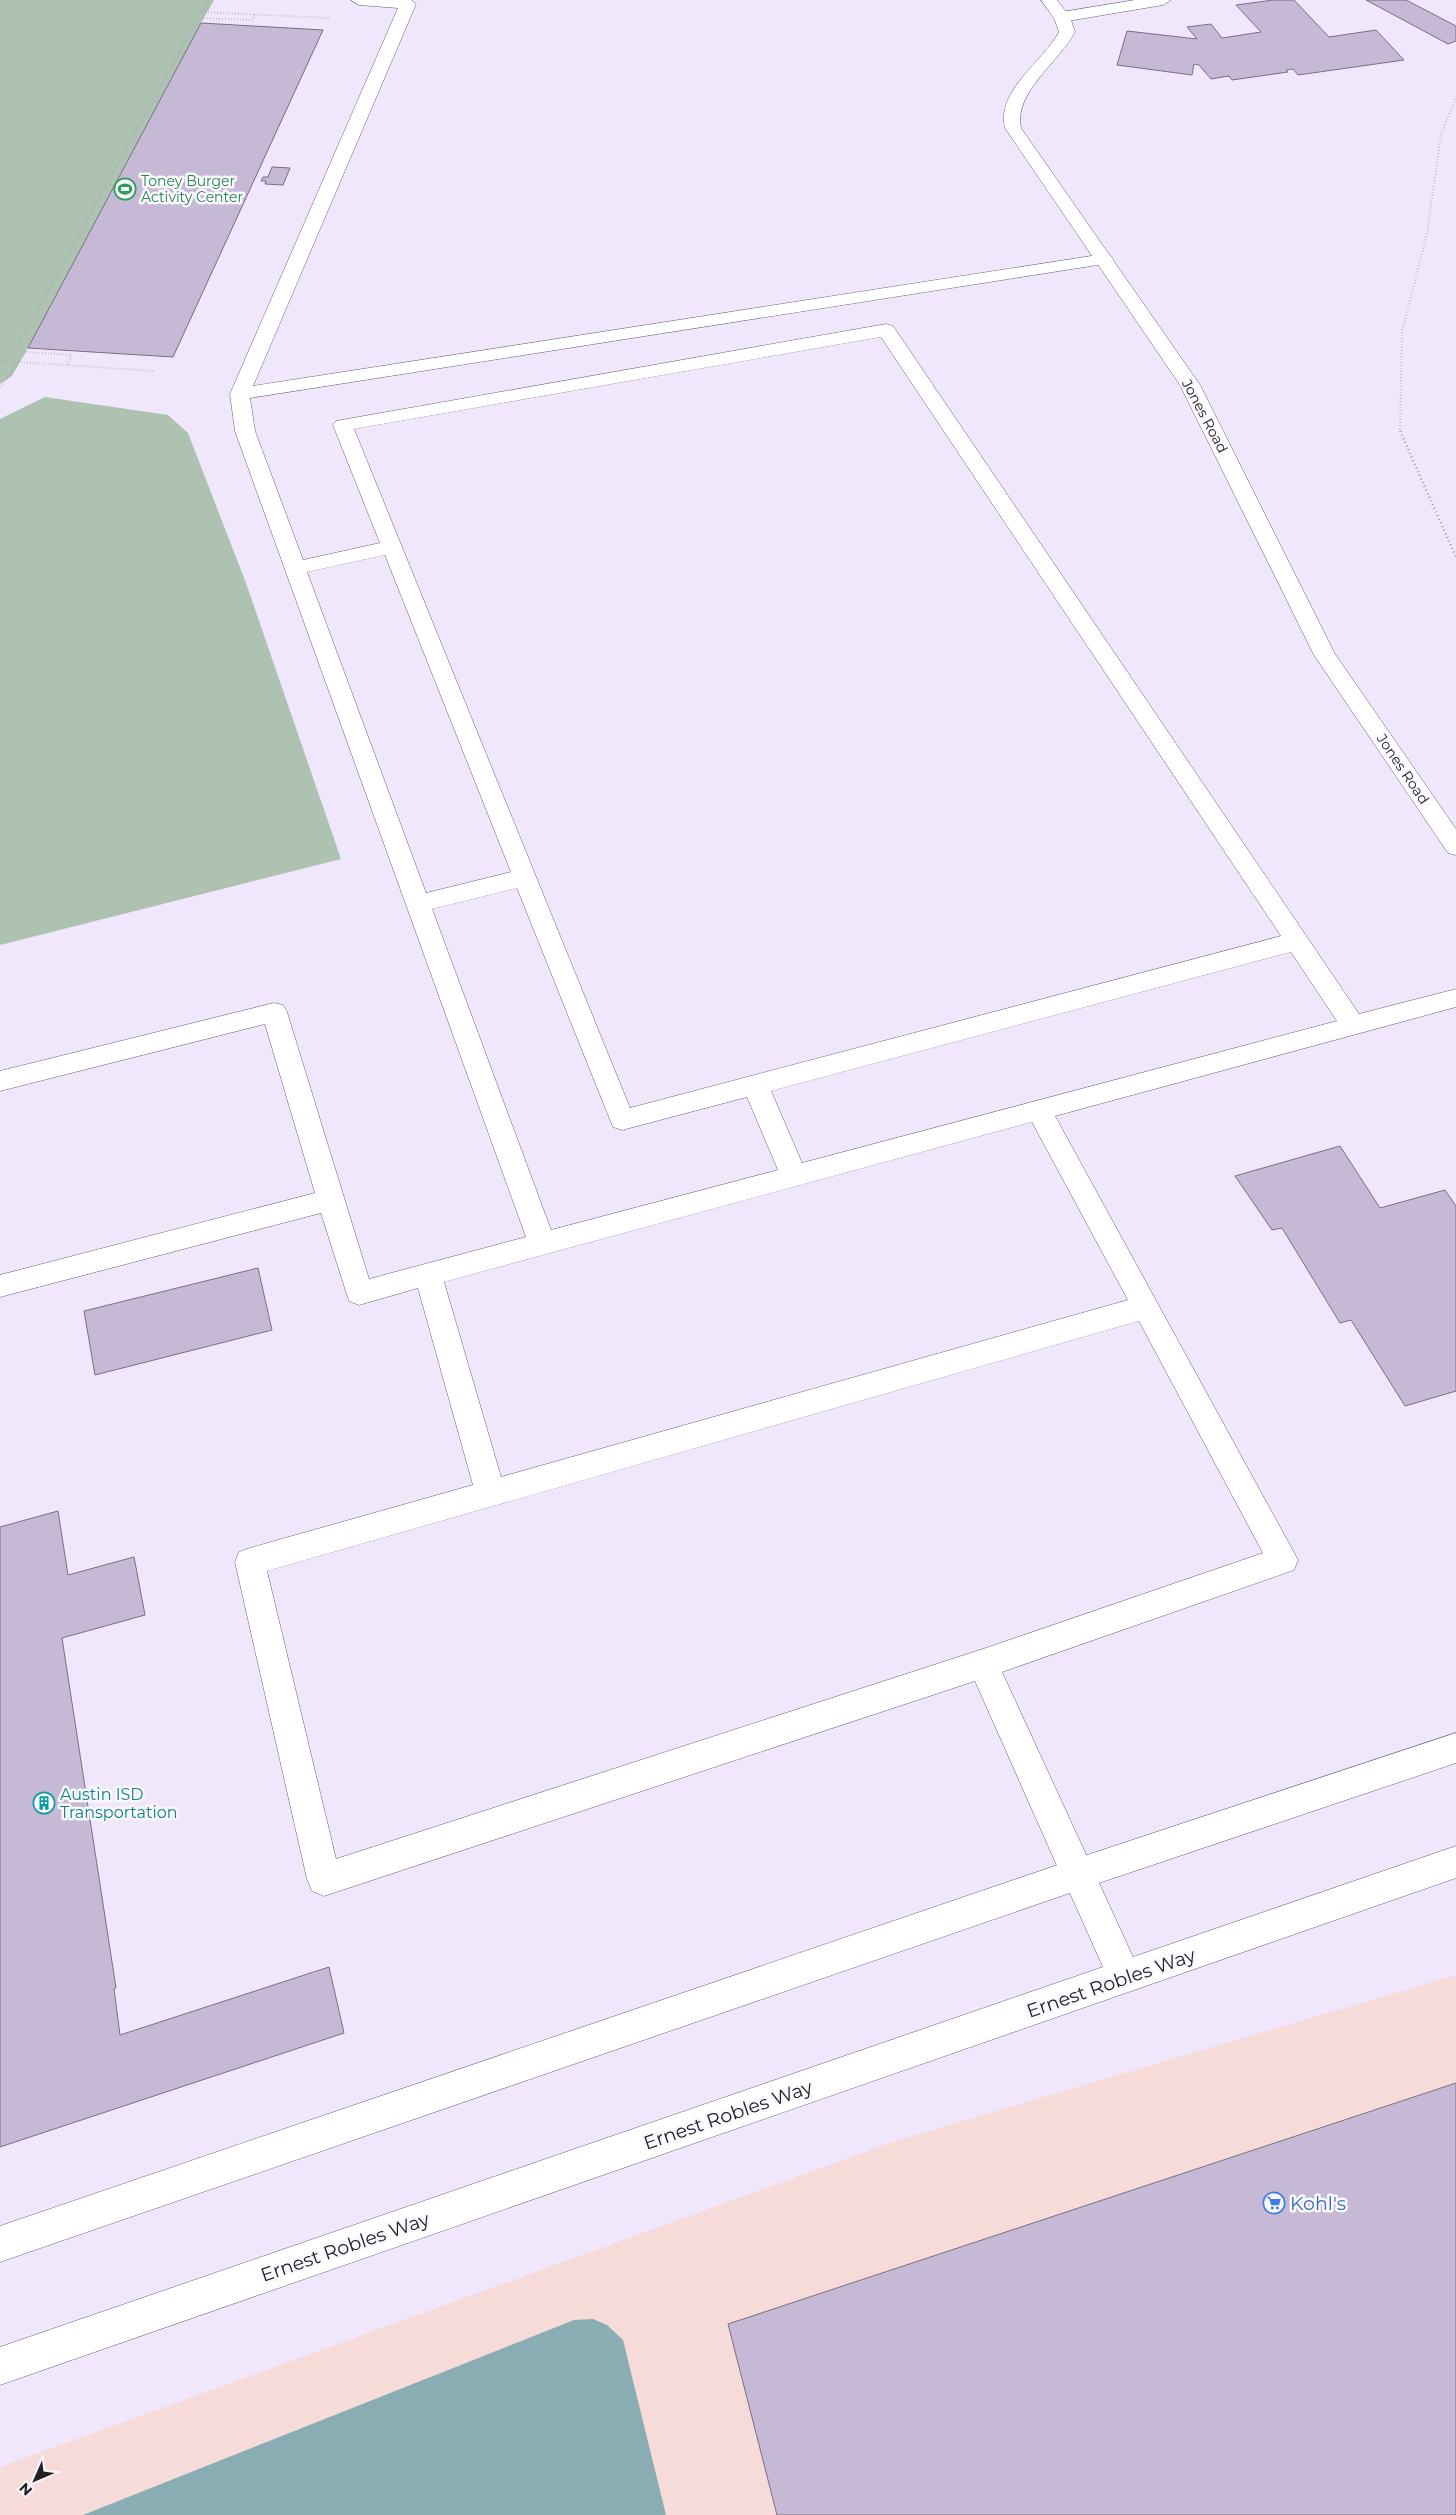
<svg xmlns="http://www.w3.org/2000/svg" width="1456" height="2515" viewBox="0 0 1456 2515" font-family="Montserrat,sans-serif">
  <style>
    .commercial { fill: #f6dbd8 }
    .green { fill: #adc2b0 }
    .water { fill: #88adb2 }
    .building { fill: #c6b9d5; stroke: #796f83 }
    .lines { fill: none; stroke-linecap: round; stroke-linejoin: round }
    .service-casing { stroke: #665e70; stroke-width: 1 }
    .tertiary-casing { stroke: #665e70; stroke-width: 1 }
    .path-far1 { stroke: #a29aab; stroke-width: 2; stroke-dasharray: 0.5 2.5; stroke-linecap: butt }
    .path { stroke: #a29aab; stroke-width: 2.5; stroke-dasharray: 1 3; stroke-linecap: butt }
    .service { fill: #fff; fill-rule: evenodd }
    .tertiary { fill: #fff; fill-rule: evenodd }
    .labels { text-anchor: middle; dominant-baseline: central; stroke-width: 5; stroke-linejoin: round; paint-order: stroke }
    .far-leisure-label { font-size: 14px; fill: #27864d; stroke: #faf8fd; text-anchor: start }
    .far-street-label { font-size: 14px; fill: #242028; stroke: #faf8fd }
    .culture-label { font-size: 16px; fill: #0d838f; stroke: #faf8fd; text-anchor: start }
    .near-street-label { font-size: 19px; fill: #242028; stroke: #faf8fd }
    .near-shop-label { font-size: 19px; fill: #366cbe; stroke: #faf8fd; text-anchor: start }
  </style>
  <rect width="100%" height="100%" fill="#f1e7fd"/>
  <polygon class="commercial" points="1456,1975 1456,2515 0,2515 0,2467 895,2141"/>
  <g class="green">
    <polygon points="0,0 214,0 201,23 323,30 173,357 28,348 12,376 0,384"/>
    <polygon points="45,397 168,415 188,433 246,583 341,859 0,945 0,419"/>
  </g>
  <polygon class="water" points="593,2319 607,2325 623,2340 666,2515 83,2515 574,2320"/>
  <g class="building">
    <polygon points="1273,0 1294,0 1329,37 1376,30 1404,60 1298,75 1293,69 1286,70 1288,72 1232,80 1229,76 1211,79 1199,65 1194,64 1192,75 1117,65 1127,31 1197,39 1187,27 1211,24 1222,38 1261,32 1236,5"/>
    <polygon points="1366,0 1406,0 1456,26 1456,41 1448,44"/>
    <polygon points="201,23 323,30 173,357 28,348"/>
    <polygon points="272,167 290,168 283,185 265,184 266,181 261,181 263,177 268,177"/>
    <polygon points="1340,1146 1380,1208 1445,1190 1456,1206 1456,1391 1405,1406 1351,1320 1340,1323 1282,1228 1272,1230 1235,1176"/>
    <polygon points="258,1268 272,1330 95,1375 84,1311"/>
    <polygon points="58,1511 68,1575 134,1557 145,1615 62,1638 116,1988 114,1989 120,2035 329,1967 344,2033 0,2147 0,1527"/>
    <polygon points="1456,2083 1456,2515 777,2515 728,2324"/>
  </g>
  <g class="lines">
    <g class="service-casing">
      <g id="service">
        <path d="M351 0H411L416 4 253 386 1104 254 1110 255 1113 259 1110 263 1104 264 250 398 255 431 303 560 380 543 333 425 336 421 886 324 893 326 1359 1014 1456 989V1007L1055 1116 1298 1560 1294 1570 1002 1672 1095 1874 1090 1886 1078 1890 1066 1886 975 1681 324 1896 312 1891 307 1879 235 1562 239 1552 250 1548 473 1485 418 1288 359 1305 349 1301 321 1213 0 1297V1275L315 1193 265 1024 0 1091V1071L274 1003 283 1005 287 1012 369 1279 526 1237 235 431 230 394 398 8 359 5ZM881 337 1281 936 630 1108 354 429ZM385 555 511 872 426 893 307 572ZM517 888 613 1127 622 1130 747 1097 778 1170 551 1230 432 909ZM1291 952 1337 1021 802 1163 771 1091ZM1032 1122 1128 1300 501 1477 444 1282ZM1139 1321 1263 1553 983 1649 336 1859 267 1571Z"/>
        <polygon points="1135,0 1171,0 1163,5 1062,22 1054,17 1062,12"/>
      </g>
    </g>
    <g class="tertiary-casing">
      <g id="tertiary">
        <path d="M1041 0H1057L1070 17 1075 32C1059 62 1013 93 1021 128L1200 385 1335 654 1456 829V855L1448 853 1314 655 1180 385 1005 128C996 90 1043 62 1059 32L1054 18Z"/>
        <polygon points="1456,1733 1456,1763 1099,1883 1133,1957 1456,1846 1456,1878 0,2385 0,2347 1103,1967 1070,1893 0,2262 0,2226 1078,1858"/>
      </g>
    </g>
    <g class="path-far1">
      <polyline points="194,11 202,12 208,0"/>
      <polyline points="202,12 329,18"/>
      <polyline points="0,361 18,362 0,388"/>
      <polyline points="18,362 155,371"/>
      <polyline points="68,365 71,355 15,351 198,18 253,20 255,14"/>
      <polyline points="1400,432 1402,332 1427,233 1441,134 1456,98"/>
    </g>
    <polyline class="path" points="1400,431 1456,557"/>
    <use href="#service" class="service"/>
    <use href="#tertiary" class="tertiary"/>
  </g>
  <defs>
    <g id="stadium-ring" transform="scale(1.125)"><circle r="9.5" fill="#faf8fd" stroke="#2e9e5b" stroke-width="1.5"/><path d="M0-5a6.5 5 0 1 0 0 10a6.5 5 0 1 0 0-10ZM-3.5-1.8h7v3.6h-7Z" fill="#2e9e5b"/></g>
    <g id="building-ring" transform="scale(1.125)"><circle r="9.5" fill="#faf8fd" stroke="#0f9aa8" stroke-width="1.5"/><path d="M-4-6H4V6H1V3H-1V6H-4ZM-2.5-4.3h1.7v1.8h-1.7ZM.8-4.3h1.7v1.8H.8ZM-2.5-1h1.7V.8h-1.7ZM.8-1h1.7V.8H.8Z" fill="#0f9aa8"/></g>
    <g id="supermarket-ring" transform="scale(1.125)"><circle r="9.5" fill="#faf8fd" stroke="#3f7fe0" stroke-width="1.5"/><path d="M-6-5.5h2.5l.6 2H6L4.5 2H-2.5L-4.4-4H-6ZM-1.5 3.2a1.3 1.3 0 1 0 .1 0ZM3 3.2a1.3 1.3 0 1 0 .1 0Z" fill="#3f7fe0"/></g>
  </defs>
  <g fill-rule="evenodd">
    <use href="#stadium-ring" x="125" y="189"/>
    <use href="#building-ring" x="44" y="1803"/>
    <use href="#supermarket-ring" x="1274" y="2203"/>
  </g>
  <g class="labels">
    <g class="far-leisure-label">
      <text x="141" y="181">Toney Burger<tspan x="141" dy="16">Activity Center</tspan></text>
    </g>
    <g class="far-street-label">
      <text transform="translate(1205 416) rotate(62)">Jones Road</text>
      <text transform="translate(1403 769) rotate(56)">Jones Road</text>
    </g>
    <g class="culture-label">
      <text x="60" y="1794">Austin ISD<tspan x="60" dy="18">Transportation</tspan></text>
    </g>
    <g class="near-street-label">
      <text transform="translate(1111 1983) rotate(-19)">Ernest Robles Way</text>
      <text transform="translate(728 2115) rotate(-19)">Ernest Robles Way</text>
      <text transform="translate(345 2247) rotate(-19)">Ernest Robles Way</text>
    </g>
    <g class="near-shop-label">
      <text x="1290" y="2203">Kohl's</text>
    </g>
  </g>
  <g transform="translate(35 2480) rotate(225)" stroke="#faf8fd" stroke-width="4" paint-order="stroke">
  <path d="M0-4L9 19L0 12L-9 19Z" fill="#242028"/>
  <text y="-8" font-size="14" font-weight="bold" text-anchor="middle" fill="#242028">N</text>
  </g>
</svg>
